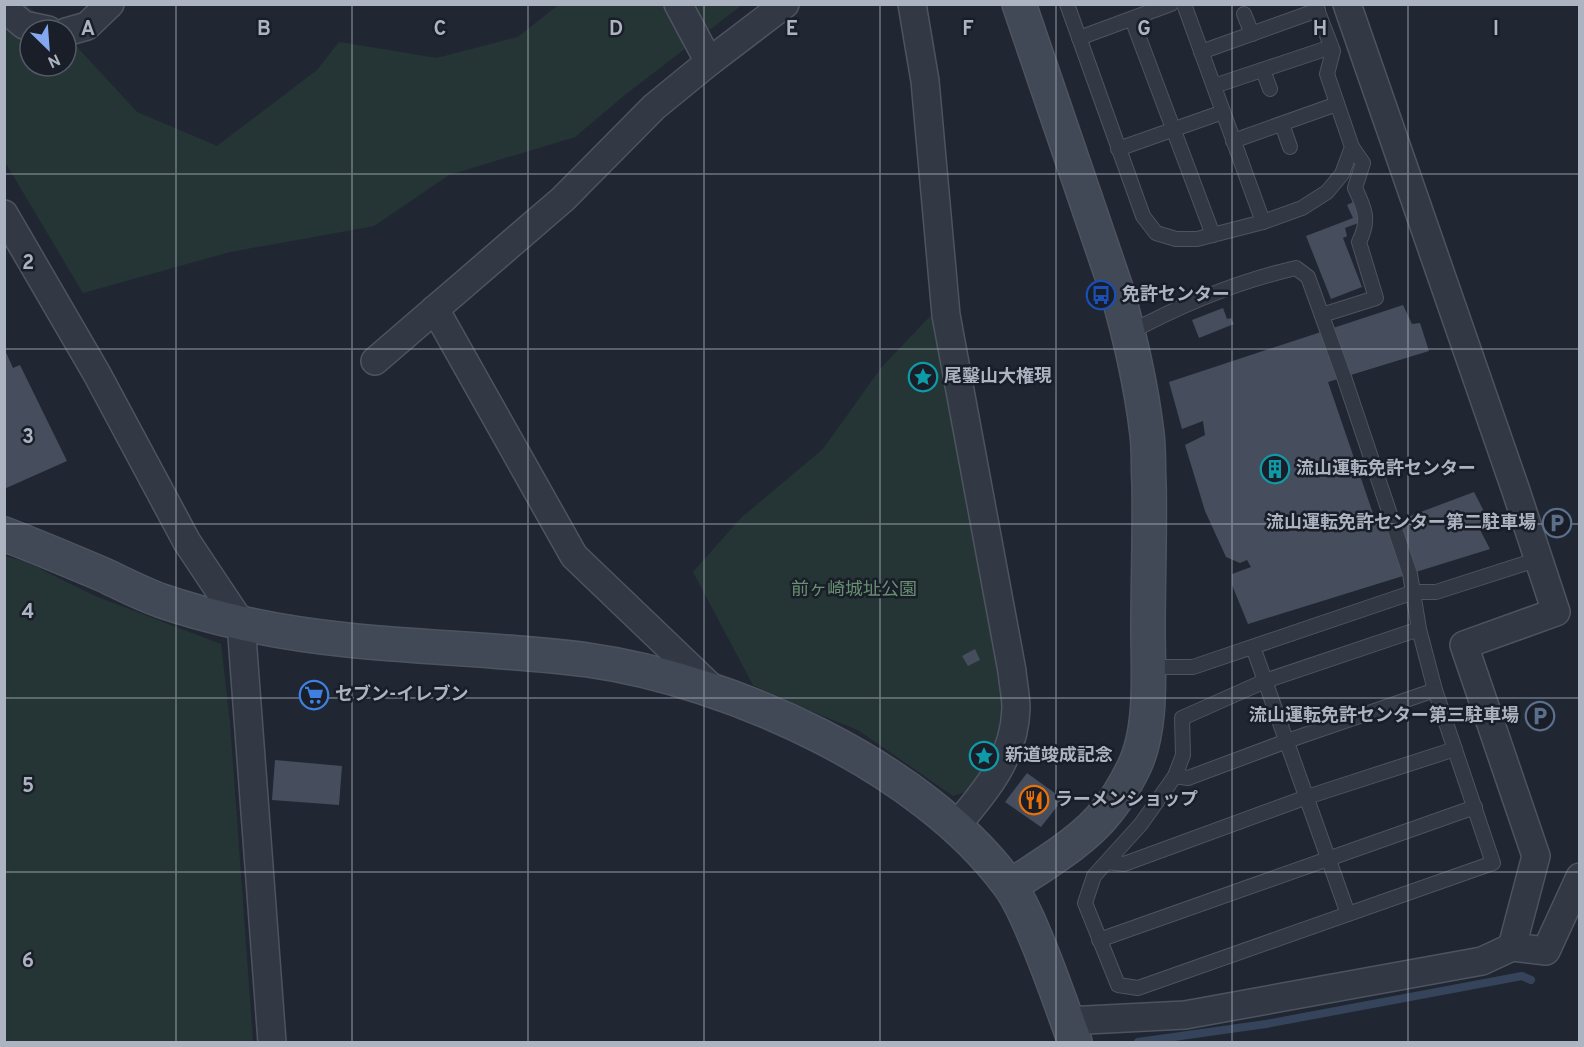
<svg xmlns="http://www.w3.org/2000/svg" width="1584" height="1047" viewBox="0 0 1584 1047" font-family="Overpass,'Noto Sans JP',sans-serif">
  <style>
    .green { fill: #253536 }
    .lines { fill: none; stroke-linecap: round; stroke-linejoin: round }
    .stream { stroke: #36445b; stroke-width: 8 }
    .building { fill: #464e5d }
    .lane-casing { stroke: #4e545f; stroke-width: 16 }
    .street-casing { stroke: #4e545f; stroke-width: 30 }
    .secondary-casing { stroke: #4e545f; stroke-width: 36 }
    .lane { stroke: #333944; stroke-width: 14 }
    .street { stroke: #333944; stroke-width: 27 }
    .secondary { stroke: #414856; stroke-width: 33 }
    .grid { fill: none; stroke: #adb4c1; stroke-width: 1.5; stroke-opacity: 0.55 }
    .labels { text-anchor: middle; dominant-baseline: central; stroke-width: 5; stroke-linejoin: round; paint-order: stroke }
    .poi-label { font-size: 18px; font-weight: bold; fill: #adb4c1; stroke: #191e28; text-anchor: start }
    .park-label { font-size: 18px; fill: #678f72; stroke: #191e28 }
    .grid-label { font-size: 20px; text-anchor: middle; font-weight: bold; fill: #adb4c1; stroke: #191e28; stroke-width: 5; stroke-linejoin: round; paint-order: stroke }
  </style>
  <rect width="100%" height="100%" fill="#202733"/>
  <g class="green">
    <polygon points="5,5 26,5 60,30 30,30 30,66 66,66 66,35 137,112 217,146 317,70 339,42 437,58 518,37 558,5 742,5 626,94 575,137 449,175 374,226 230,252 83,293 5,162"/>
    <polygon points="936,310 960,472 998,651 1003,707 993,766 965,792 953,796 858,730 793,704 753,685 693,572 741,518 823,449 881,368"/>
    <polygon points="4,556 24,561 95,596 221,644 230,723 253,1042 5,1042"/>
  </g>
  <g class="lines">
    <polyline class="stream" points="1138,1042 1266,1024 1522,976 1531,980"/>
  </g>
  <g class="building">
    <polygon points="1353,202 1361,222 1345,228 1347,236 1343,238 1362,287 1331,299 1306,236 1353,218 1347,205"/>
    <polygon points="1403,305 1412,324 1420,323 1429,351 1328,382 1378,528 1474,492 1488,519 1477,524 1490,549 1248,624 1232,585 1232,574 1251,567 1247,560 1240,563 1226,557 1205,511 1185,445 1205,435 1203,421 1182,429 1169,382"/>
    <polygon points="1223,308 1227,319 1231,318 1234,324 1199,338 1192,320"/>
    <polygon points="4,348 13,368 20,365 67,461 4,489"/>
    <polygon points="975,649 980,660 968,666 962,656"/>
    <polygon points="275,760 342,766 339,805 272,800"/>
    <polygon points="1027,773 1063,799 1041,827 1005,802"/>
  </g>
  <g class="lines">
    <g class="lane-casing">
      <g id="lane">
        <polyline points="1067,4 1143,216 1156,233 1176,239 1197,239 1263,222 1302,208 1327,192 1342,174 1352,147 1327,74 1333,51 1315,4"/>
        <polyline points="1184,4 1263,222"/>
        <polyline points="1244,14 1252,34"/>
        <polyline points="1132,19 1213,235"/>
        <polyline points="1079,38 1171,4"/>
        <polyline points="1201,52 1318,10"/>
        <polyline points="1263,70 1270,89"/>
        <polyline points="1214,86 1331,47"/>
        <polyline points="1282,124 1290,147"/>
        <polyline points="1233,141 1337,104"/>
        <polyline points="1118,149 1223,112"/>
        <path d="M1322 315 1376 298 1359 242C1370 220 1365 209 1355 188L1363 163 1352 147"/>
        <path d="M1129 333C1181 305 1239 281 1296 268L1308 277 1344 377 1410 574 1419 629 1435 690 1493 863 1138 988 1118 985 1085 903 1094 876 1141 824 1175 776 1183 755 1182 718 1265 681 1419 629"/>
        <polyline points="1253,647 1348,914"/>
        <polyline points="1148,667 1193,667 1414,592 1436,592 1539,559"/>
        <polyline points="1175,776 1188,778 1287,741 1435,690"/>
        <polyline points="1107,862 1124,864 1307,797 1455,749"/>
        <polyline points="1099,940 1475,807"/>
      </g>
    </g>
    <g class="street-casing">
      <g id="street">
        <polyline points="678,4 709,62"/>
        <path d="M912 4 925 81 946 315 1012 671C1013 683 1016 696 1016 708 1015 757 986 791 956 826"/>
        <polyline points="1347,4 1515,488 1556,612 1464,645 1536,856 1512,947"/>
        <polyline points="4,8 24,25 48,30"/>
        <polyline points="66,32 87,26 110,4"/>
        <polyline points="4,214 97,374 187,542 241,623 272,1042"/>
        <polyline points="435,309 574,556 715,691"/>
        <polyline points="375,361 563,199 654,107 709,62 785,4"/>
        <polyline points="1067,1021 1185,1015 1482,961 1512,947 1546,951 1580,877"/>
      </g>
    </g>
    <g class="secondary-casing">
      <g id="secondary">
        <path d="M4 534C38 547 71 561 104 575 123 584 142 594 162 601 188 610 215 617 241 623 355 649 473 645 588 660 730 680 922 766 1009 885 1020 900 1028 919 1035 936 1050 971 1062 1007 1075 1042"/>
        <path d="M1011 886C1042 865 1084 841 1107 811 1118 798 1126 783 1133 769 1153 730 1148 672 1148 630 1148 581 1150 533 1149 484 1148 468 1149 451 1147 434 1141 384 1130 336 1116 288L1019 4"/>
      </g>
    </g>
    <use href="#lane" class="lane"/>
    <use href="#street" class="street"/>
    <use href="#secondary" class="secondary"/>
  </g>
  <path class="grid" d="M176 4V1042M352 4V1042M528 4V1042M704 4V1042M880 4V1042M1056 4V1042M1232 4V1042M1408 4V1042M4 174H1580M4 349H1580M4 524H1580M4 698H1580M4 872H1580"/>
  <defs>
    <g id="bus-ring" transform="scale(1.5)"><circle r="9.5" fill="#191e28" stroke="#1a4fb4" stroke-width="1.5"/><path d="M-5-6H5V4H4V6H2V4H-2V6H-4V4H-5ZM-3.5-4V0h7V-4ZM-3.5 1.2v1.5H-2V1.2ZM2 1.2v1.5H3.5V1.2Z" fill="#1a4fb4"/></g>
    <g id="sight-ring" transform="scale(1.5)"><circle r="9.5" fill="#191e28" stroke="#0f9aa8" stroke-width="1.5"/><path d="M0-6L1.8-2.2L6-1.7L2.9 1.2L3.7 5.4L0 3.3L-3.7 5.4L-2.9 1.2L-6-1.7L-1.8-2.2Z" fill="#0f9aa8"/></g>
    <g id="building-ring" transform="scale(1.5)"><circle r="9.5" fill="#191e28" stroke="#0f9aa8" stroke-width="1.5"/><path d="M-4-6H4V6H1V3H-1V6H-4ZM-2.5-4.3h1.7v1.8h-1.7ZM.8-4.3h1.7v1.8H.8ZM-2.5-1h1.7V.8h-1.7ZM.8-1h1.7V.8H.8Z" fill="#0f9aa8"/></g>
    <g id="parking-ring" transform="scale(1.5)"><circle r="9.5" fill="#191e28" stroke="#5c6f8a" stroke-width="1.5"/><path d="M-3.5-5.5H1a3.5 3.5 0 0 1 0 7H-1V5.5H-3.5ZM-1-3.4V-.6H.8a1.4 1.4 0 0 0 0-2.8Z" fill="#5c6f8a"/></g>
    <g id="supermarket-ring" transform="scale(1.5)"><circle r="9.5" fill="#191e28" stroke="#3f7fe0" stroke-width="1.5"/><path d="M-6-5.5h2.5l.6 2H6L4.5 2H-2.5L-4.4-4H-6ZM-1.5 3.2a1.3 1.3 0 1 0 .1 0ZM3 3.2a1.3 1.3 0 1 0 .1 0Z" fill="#3f7fe0"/></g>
    <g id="restaurant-ring" transform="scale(1.5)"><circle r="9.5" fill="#191e28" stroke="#e8710a" stroke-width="1.5"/><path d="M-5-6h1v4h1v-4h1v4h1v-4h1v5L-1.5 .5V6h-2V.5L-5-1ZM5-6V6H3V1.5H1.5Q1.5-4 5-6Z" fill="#e8710a"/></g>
  </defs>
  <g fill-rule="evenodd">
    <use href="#bus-ring" x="1101" y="295"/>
    <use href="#sight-ring" x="923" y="377"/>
    <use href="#building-ring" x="1275" y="469"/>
    <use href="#parking-ring" x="1557" y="523"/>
    <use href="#supermarket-ring" x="314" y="695"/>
    <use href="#parking-ring" x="1540" y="716"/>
    <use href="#sight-ring" x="984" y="756"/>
    <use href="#restaurant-ring" x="1034" y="800"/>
  </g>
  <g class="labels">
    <g class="poi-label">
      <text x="1122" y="295">免許センター</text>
      <text x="944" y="377">尾鑿山大権現</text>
      <text x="1296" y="469">流山運転免許センター</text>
      <text x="1536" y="523" text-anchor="end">流山運転免許センター第二駐車場</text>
      <text x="335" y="695">セブン-イレブン</text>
      <text x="1519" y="716" text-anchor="end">流山運転免許センター第三駐車場</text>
      <text x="1005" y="756">新道竣成記念</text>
      <text x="1055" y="800">ラーメンショップ</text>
    </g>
    <g class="park-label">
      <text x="854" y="590">前ヶ崎城址公園</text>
    </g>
  </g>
  <g class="grid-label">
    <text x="88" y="35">A</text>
    <text x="264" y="35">B</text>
    <text x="440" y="35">C</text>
    <text x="616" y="35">D</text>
    <text x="792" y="35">E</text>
    <text x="968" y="35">F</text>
    <text x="1144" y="35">G</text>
    <text x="1320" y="35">H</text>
    <text x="1496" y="35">I</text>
    <text x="28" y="269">2</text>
    <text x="28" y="443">3</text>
    <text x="28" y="618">4</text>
    <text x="28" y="792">5</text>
    <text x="28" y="967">6</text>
  </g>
  <rect width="1584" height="1047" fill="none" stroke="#adb4c1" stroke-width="12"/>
  <g transform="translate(48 48) rotate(155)"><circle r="28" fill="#191e28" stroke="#545a65" stroke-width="1.5"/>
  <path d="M0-4.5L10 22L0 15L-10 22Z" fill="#84a8ef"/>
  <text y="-9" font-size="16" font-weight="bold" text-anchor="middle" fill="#adb4c1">N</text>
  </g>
</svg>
